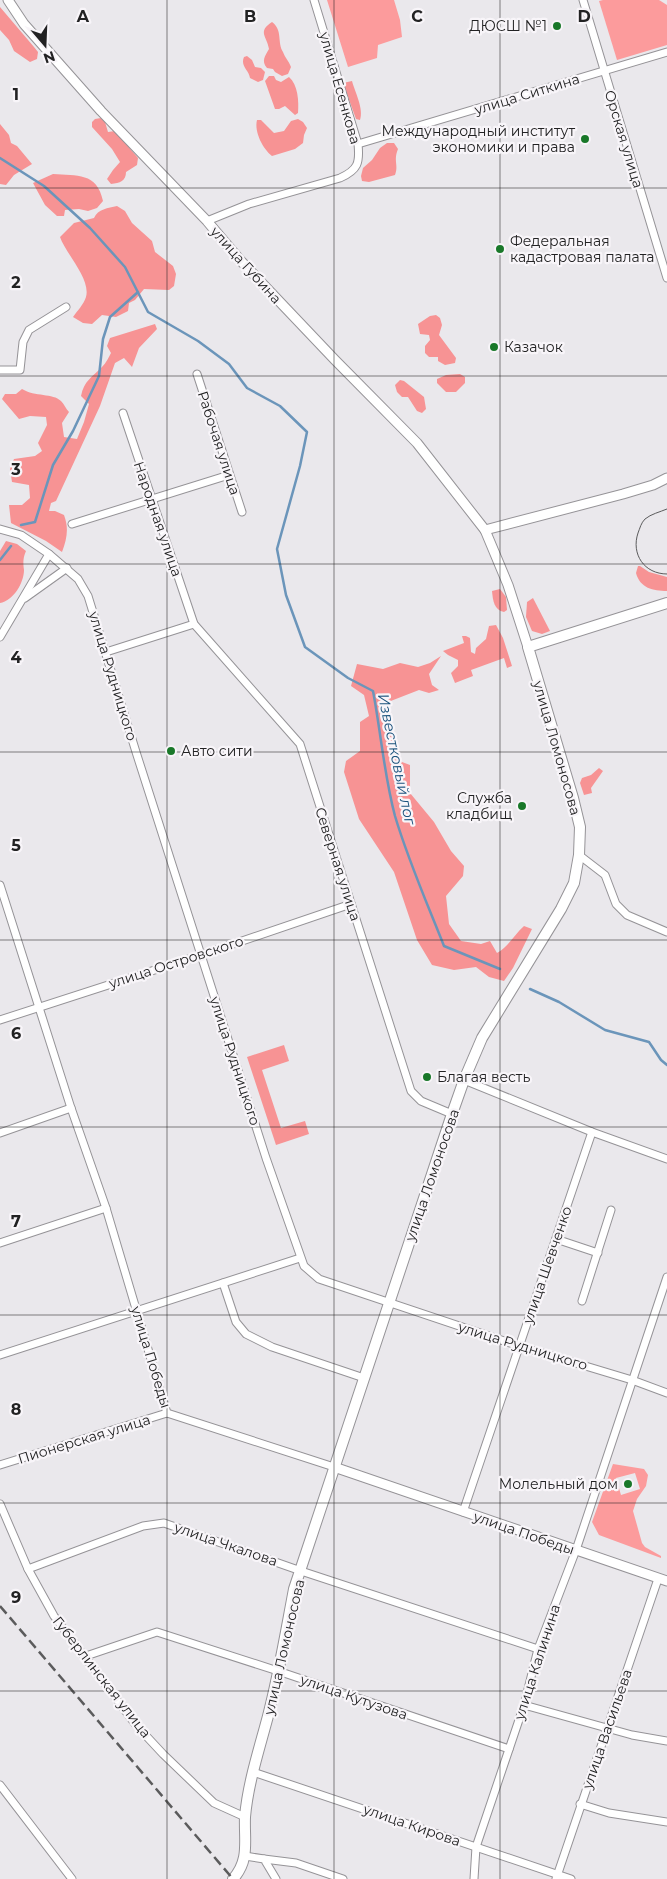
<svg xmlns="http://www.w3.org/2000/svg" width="667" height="1879" viewBox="0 0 667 1879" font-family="Montserrat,sans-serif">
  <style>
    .green { fill: #fc9b9c; fill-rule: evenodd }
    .forest { fill: #f79394 }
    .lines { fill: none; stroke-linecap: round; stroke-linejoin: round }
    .stream { stroke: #6b95ba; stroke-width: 2.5 }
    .minor-casing { stroke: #959397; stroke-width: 9 }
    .tertiary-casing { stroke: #959397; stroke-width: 11 }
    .primary-casing { stroke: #959397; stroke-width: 12 }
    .minor { stroke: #fff; stroke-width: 7 }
    .tertiary { stroke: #fff; stroke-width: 9 }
    .primary { stroke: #fff; stroke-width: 10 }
    .tram { stroke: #5b5b5c; stroke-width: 1 }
    .rail { stroke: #5b5b5c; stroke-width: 2.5; stroke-dasharray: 10 5; stroke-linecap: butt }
    .grid { fill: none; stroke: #222223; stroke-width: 1; stroke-opacity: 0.55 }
    .poi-dot { fill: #197829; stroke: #f8f5f9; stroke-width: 2 }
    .labels { text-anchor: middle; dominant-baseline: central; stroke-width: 4.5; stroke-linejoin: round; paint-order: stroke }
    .poi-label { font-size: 14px; fill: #222223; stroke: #f8f5f9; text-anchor: end }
    .street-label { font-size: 14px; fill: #222223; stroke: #f8f5f9 }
    .water-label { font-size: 15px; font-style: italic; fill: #1a527c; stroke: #f8f5f9 }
    .grid-label { font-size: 16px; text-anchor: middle; font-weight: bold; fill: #222223; stroke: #f8f5f9; stroke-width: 4.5; stroke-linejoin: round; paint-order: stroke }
  </style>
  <rect width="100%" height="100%" fill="#eae8ec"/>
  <g class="green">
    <polygon points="327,0 394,0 400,20 402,37 378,45 377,58 348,67"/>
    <polygon points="603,0 659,0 667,5 667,45 617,60 599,1"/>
    <path d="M613 1464 644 1469 648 1475 646 1486 637 1499 633 1511 642 1543 645 1547 661 1556V1558L599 1535 592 1522ZM635 1473 640 1489 621 1495 616 1478Z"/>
  </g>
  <g class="forest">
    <polygon points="0,7 34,47 38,52 37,59 30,62 14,51 9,40 0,30"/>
    <path d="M272 22C283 30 277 42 283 52 285 58 289 61 291 67L288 74 282 76 275 72 273 69 267 68C261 61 265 56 269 49 267 36 257 32 272 22Z"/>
    <path d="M247 56 252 60 255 67 261 68 265 72 263 80 258 82 250 78C249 70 240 66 244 57Z"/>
    <path d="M269 76H274L276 80 281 82 289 77C298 85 299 101 298 113L295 115 285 106 279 109H275L265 81Z"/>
    <path d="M352 81C355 92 364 109 360 120L356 119 343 83Z"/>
    <path d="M101 118 105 122 108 132 115 131 138 158 137 165 126 172C126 181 120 183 111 184L107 179 113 170 120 162 112 149 92 127V122L95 119Z"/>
    <path d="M298 119 303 122 307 128 304 135 303 143 295 149 272 156C263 149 254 132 257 120H261L274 133 284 131 291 121Z"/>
    <polygon points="0,124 9,135 11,143 17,146 32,164 14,175 6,185 0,184"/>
    <path d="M387 143H394L398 149C393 161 399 165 395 175L369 182 362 181 361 176 363 168 372 160 380 148Z"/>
    <path d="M53 174C77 176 97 172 103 201L97 208 88 211 79 209 65 210 64 216H57L45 205 33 183Z"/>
    <path d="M117 206 125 211 132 223 152 241 155 252 173 266 176 274 174 286 169 290 144 289 135 300 129 303 128 311 116 317 102 315 92 324 83 323 73 317C77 311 84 304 86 297 91 279 66 254 60 237L74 223 94 218C98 209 108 208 117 206Z"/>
    <polygon points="436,315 440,318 442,325 439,335 456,358 455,363 445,365 438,361 438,357 429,357 425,353 425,346 430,340 429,335 420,334 418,324 430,316"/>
    <path d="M155 324 157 329 139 348 132 367 124 358 115 363 100 406 56 501 51 503 49 511H55L64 515C69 528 67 539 62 552L46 541 11 523 9 505H22L30 498 29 485 12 482 10 469 14 459 35 456 42 451 38 443 47 425 46 417 30 416 19 419 2 399 5 394H16L22 389C35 397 53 393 61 401 64 404 66 409 69 412L62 423 64 437 77 439 84 422 89 404 81 396C84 381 92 377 102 367 106 363 109 357 111 353L107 346 110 338Z"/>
    <polygon points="460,374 465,377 465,383 456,392 446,392 437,383 437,379 446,375"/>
    <polygon points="400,380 404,381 424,397 426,409 422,413 417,411 408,397 402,397 397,392 395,385"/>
    <path d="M6 541 17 544 26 551C23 558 23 562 24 570 24 583 13 601 0 603V551Z"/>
    <path d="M638 566H640L649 572 667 577V591C653 591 640 588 636 573Z"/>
    <path d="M500 589 506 597 507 610 504 612C494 610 493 601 492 591Z"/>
    <polygon points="533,598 550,631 542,634 532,631 526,617 527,602"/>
    <polygon points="496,625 503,638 512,666 507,668 504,658 471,670 473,676 455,683 451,673 458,666 458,660 448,655 443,651 464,643 462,636 466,636 470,638 471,652 475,654 476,648 486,639 489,626"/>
    <path d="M441 656 429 674 432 685 439 690 429 693 419 690 383 704 402 762 410 765V793L434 822 451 851 464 866 463 876 446 896 449 924 461 941 481 944 490 941 497 953C508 947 514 935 524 926L532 929 513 968 504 981 489 977 476 967 454 970 432 965 417 940 394 872 359 819 344 772 346 761 360 751V722L369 716 364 695 351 686 357 664 383 669 400 663 418 667 430 663Z"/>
    <polygon points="599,768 603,771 591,788 592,793 584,795 580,783 582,778 591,775"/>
    <polygon points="284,1045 289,1061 262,1070 281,1128 305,1121 309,1134 276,1145 247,1057"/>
  </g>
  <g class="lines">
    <g class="stream">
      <path d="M0 158 44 186 90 228 125 267 148 312 198 341 229 364 247 388 280 406 307 432 300 466 277 549 286 595 305 647 348 678 373 691C381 733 384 775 395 816 408 860 427 903 444 946L500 969"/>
      <polyline points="21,525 35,522 53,465 73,431 99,376 103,339 110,317 138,292"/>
      <polyline points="0,560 11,546"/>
      <polyline points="530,989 559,1002 605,1030 649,1042 661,1060 667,1065"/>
    </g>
    <g class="minor-casing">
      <g id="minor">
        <polyline points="583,0 667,278"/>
        <polyline points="358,144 667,52"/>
        <path d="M207 221 249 204 340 178C358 170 360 163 358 144L314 0"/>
        <polyline points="0,370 20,370 23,342 29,330 66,307"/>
        <polyline points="197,374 242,512"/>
        <polyline points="123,413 194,624 300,744 411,1091 421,1101 452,1114"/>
        <polyline points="72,524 229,475"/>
        <polyline points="0,529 21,535 49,554 78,579 88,596 136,752 266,1158 304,1266 319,1279 519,1346 632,1380 667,1393"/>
        <polyline points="25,598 67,568"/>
        <polyline points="0,637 49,554"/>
        <polyline points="106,652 194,624"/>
        <polyline points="579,855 605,875 616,904 627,915 667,932"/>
        <polyline points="0,885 71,1108 106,1208 167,1413 334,1467"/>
        <polyline points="0,1020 201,955 351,904"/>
        <polyline points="464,1080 592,1132 667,1159"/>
        <polyline points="0,1133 71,1108"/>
        <polyline points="556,1239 598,1253"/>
        <polyline points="0,1243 106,1208"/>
        <polyline points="223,1283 236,1322 246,1334 272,1347 364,1378"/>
        <polyline points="582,1301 611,1210"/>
        <polyline points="0,1355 300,1258"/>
        <polyline points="0,1465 167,1413"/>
        <polyline points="0,1504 28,1569 54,1616 136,1725 163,1754 214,1803 245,1817"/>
        <polyline points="463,1512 592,1132"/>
        <polyline points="28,1569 143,1526 164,1523 301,1571 538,1649"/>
        <polyline points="86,1656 157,1632 278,1671 509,1749"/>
        <polyline points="524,1705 632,1735 667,1741"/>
        <polyline points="253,1772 571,1879"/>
        <polyline points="0,1785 72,1879"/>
        <polyline points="580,1804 609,1813 667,1822"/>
        <polyline points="245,1856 264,1859 276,1879"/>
        <polyline points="264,1859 296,1863 343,1879"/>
        <polyline points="474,1879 476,1847 524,1705 538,1649 576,1550 667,1277"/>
        <polyline points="556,1879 658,1579"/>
      </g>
    </g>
    <g class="tertiary-casing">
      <g id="tertiary">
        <polyline points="8,0 24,24 101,111 207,221 240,260 335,360 417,443 485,530 508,585 528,647"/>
        <polyline points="485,530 623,494 653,485 667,478"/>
        <polyline points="334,1467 667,1581"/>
      </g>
    </g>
    <g class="primary-casing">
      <path id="primary" d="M233 1879C250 1860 244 1841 245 1817 248 1783 259 1750 268 1716 279 1674 286 1631 294 1589L452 1114 464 1080 482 1038 561 909 574 883 579 855 580 827 573 798 528 647 667 603"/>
    </g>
    <use href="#minor" class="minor"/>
    <use href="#tertiary" class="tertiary"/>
    <use href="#primary" class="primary"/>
    <path class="tram" d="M667 509C660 512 651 514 645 519 641 523 640 528 638 533 631 554 644 574 667 574"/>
    <polyline class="rail" points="0,1606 233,1879"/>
  </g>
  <path class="grid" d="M167 0V1879M334 0V1879M500 0V1879M0 188H667M0 376H667M0 564H667M0 752H667M0 940H667M0 1127H667M0 1315H667M0 1503H667M0 1691H667"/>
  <g class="poi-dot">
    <circle cx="557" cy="26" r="5"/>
    <circle cx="585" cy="139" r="5"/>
    <circle cx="500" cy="249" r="5"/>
    <circle cx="494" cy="347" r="5"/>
    <circle cx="171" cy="751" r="5"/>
    <circle cx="522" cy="806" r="5"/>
    <circle cx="427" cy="1077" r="5"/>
    <circle cx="628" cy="1484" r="5"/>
  </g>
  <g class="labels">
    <g class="poi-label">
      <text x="547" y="26">ДЮСШ №1</text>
      <text x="575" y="131">Международный институт<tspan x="575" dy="16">экономики и права</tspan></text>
      <text x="510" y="241" text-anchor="start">Федеральная<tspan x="510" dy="16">кадастровая палата</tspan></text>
      <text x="504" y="347" text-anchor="start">Казачок</text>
      <text x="181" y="751" text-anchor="start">Авто сити</text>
      <text x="512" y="798">Служба<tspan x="512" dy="16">кладбищ</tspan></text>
      <text x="437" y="1077" text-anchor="start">Благая весть</text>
      <text x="618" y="1484">Молельный дом</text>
    </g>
    <g class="street-label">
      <text transform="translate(340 88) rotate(74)">улица Есенкова</text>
      <text transform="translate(527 94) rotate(-17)">улица Ситкина</text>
      <text transform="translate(624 139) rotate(73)">Орская улица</text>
      <text transform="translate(246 265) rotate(48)">улица Губина</text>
      <text transform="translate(219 443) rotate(72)">Рабочая улица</text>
      <text transform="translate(158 519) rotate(71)">Народная улица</text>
      <text transform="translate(113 676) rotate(73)">улица Рудницкого</text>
      <text transform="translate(557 748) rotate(74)">улица Ломоносова</text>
      <text transform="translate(338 864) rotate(72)">Северная улица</text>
      <text transform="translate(176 962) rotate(-18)">улица Островского</text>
      <text transform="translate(235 1061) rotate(72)">улица Рудницкого</text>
      <text transform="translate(432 1175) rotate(-71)">улица Ломоносова</text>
      <text transform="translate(547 1265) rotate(-71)">улица Шевченко</text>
      <text transform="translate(523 1346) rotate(17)">улица Рудницкого</text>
      <text transform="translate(151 1357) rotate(73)">улица Победы</text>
      <text transform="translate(84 1439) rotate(-17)">Пионерская улица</text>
      <text transform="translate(524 1533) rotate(19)">улица Победы</text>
      <text transform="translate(226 1544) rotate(19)">улица Чкалова</text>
      <text transform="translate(284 1647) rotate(-77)">улица Ломоносова</text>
      <text transform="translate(537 1662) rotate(-72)">улица Калинина</text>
      <text transform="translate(102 1677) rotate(52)">Губерлинская улица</text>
      <text transform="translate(354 1697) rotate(19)">улица Кутузова</text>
      <text transform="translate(607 1729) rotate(-71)">улица Васильева</text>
      <text transform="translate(412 1825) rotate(19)">улица Кирова</text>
    </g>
    <g class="water-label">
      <text transform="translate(397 759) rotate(78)">Известковый лог</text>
    </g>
  </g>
  <g class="grid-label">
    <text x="83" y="22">A</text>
    <text x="250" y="22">B</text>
    <text x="417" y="22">C</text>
    <text x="584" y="22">D</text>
    <text x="16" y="100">1</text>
    <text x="16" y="288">2</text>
    <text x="16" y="475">3</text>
    <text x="16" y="663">4</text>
    <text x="16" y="851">5</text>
    <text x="16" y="1039">6</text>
    <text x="16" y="1227">7</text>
    <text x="16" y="1415">8</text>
    <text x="16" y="1603">9</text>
  </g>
  <g transform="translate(45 45) rotate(161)" stroke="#f8f5f9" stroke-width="4" paint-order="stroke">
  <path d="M0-4L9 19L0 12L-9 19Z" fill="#222223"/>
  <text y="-8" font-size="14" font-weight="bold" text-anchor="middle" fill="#222223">N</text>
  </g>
</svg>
